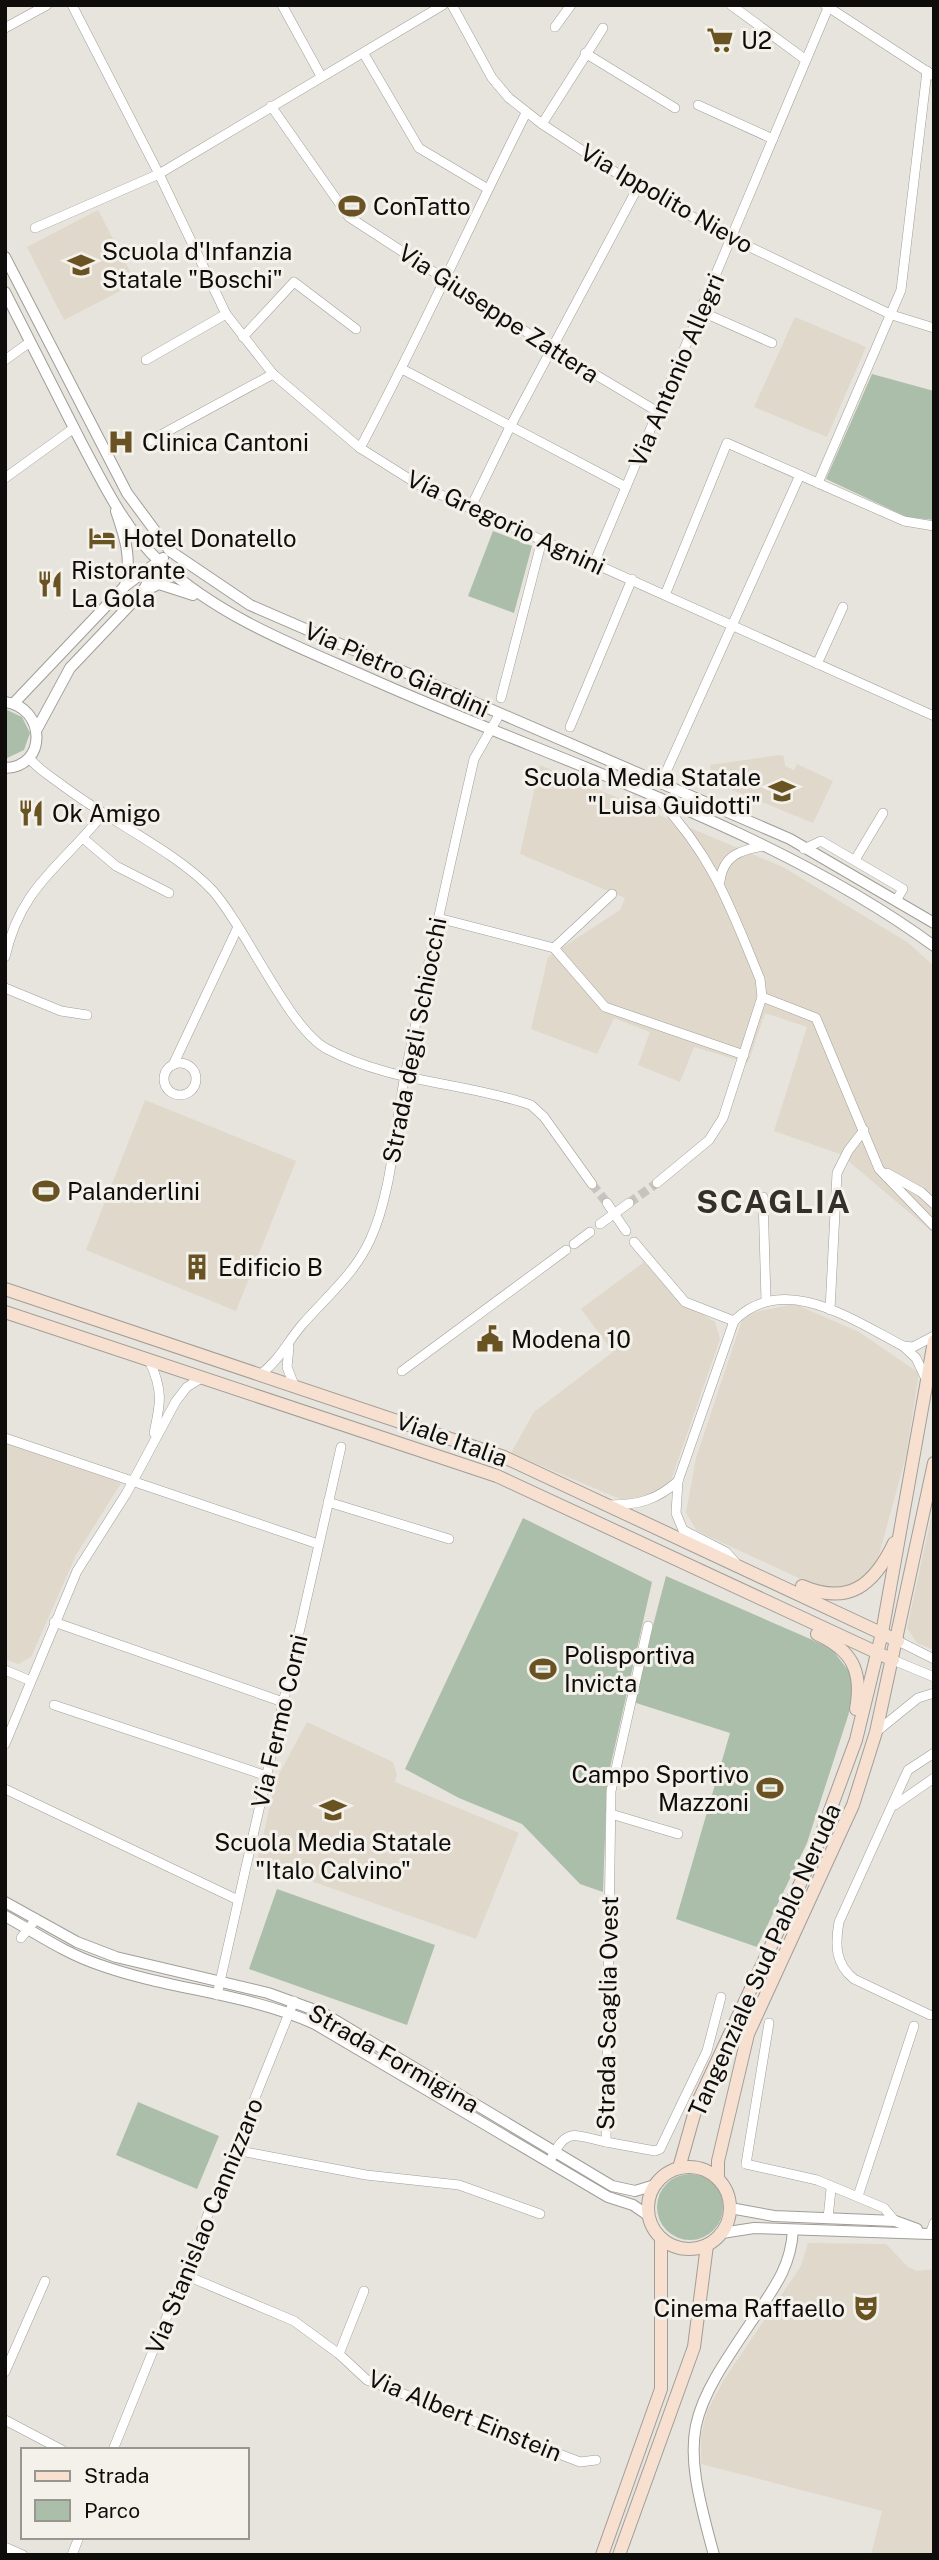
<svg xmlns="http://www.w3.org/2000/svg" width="939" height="2560" viewBox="0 0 939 2560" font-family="'Public Sans',sans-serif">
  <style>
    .built { fill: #dfd8cb }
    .green { fill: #abbeaa }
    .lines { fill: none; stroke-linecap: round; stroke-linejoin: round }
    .minor-tunnel { stroke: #c6c4be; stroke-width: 9; stroke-dasharray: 9 4.5; stroke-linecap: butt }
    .minor-casing { stroke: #a19e99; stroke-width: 10 }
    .tertiary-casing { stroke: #a19e99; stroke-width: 12 }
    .secondary-casing { stroke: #a19e99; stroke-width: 14 }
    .minor { stroke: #fff; stroke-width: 9 }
    .tertiary { stroke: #fff; stroke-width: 10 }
    .secondary { stroke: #f8e0d0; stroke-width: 12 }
    .labels { text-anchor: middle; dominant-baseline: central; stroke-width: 6; stroke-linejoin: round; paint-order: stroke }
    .poi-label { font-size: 24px; fill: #0e0d0b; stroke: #f4f1eb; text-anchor: start }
    .street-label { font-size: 24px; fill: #0e0d0b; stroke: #f4f1eb }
    .district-label { font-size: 32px; font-weight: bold; letter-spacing: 2px; fill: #32302b; stroke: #f4f1eb }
  </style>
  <rect width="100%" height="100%" fill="#e7e4de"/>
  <g class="built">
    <polygon points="98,210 136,283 64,320 27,247"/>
    <polygon points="795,317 866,347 827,437 754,407"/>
    <polygon points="779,755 784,756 785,766 794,770 797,764 833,781 813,823 713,782 710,765"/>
    <polygon points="540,765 783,867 907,942 934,966 931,1231 840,1154 774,1131 807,1027 765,1013 748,1063 694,1047 680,1082 638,1065 650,1032 614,1018 597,1054 531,1029 548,957 620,910 625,898 520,854"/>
    <polygon points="145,1100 296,1161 236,1311 86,1250"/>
    <polygon points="644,1262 675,1298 715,1322 720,1339 671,1480 656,1493 627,1502 511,1453 534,1412 613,1352 581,1309"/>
    <polygon points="795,1304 859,1332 919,1373 906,1456 877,1562 867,1576 848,1588 818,1587 697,1531 686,1513 696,1458 742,1320 754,1312"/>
    <polygon points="5,1443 121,1483 76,1555 31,1657 18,1664 5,1659"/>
    <polygon points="934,1505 934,1650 917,1643 907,1628"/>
    <polygon points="307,1722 393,1762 397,1775 395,1782 519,1833 476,1939 257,1862 276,1780"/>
    <polygon points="808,2243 886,2244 908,2267 917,2271 934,2269 934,2555 871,2555 882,2511 701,2464 701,2436 707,2411 725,2378 801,2266"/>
  </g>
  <g class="green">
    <polygon points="872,374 934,391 934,520 907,517 826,479"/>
    <polygon points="493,531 532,546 514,613 468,596"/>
    <polygon points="5,709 22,717 30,733 24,750 5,759"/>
    <polygon points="523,1518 652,1582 607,1781 603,1892 580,1884 522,1824 459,1798 405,1769"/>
    <polygon points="666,1576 831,1648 851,1674 853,1698 848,1716 807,1843 757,1947 676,1919 730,1733 633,1702"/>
    <polygon points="277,1889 435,1945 407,2025 249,1969"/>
    <polygon points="138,2102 219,2136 197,2189 116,2155"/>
    <circle cx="690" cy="2207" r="33"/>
  </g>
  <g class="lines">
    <g class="minor-tunnel">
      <polyline points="592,1184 607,1203"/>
      <polyline points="629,1203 657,1183"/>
    </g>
    <g class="minor-casing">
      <g id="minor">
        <polyline points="72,5 159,174 226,314 273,374 360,448 419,485 934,716"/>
        <polyline points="282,5 321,76"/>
        <polyline points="452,5 492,78 509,98 542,124 638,187 731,238 892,315 934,328"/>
        <polyline points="731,5 806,60"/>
        <polyline points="825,5 934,76"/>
        <polyline points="555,27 571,5"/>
        <polyline points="5,28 47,5"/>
        <polyline points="585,53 675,108"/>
        <polyline points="364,54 419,148 488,189"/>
        <polyline points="698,105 773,139"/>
        <polyline points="271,106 349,217 551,348 658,412"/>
        <polyline points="542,124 603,28"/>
        <polyline points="35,228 159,174 443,5"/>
        <polyline points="700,311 772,343"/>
        <polyline points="243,337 294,282 356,329"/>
        <polyline points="5,360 30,342"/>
        <polyline points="146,360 226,314"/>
        <polyline points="402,369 626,487"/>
        <polyline points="146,443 273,374"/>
        <path d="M360 448C419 338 470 224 526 113"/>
        <polyline points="5,478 74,428"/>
        <polyline points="818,483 901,290 927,71"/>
        <polyline points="470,509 510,427 638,187"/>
        <polyline points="594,563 828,8"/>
        <polyline points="665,595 727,443 904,521 934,526"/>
        <polyline points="817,664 843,607"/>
        <polyline points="501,698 542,540"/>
        <polyline points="570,727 632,579"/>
        <path d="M29 758C39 770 53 778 66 788 110 821 178 853 213 891 246 928 289 1029 327 1049 391 1083 464 1082 531 1105L544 1117 592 1184"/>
        <polyline points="661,783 800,475"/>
        <polyline points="84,839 116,866 169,893"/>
        <polyline points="804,849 821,841 903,889 897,899"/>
        <polyline points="855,860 883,813"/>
        <path d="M720 881C723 855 741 850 764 846"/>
        <polyline points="438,918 554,948 605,1007 744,1055"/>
        <polyline points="554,948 612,894"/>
        <path d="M5 957C21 886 61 867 102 815"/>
        <polyline points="5,988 61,1011 87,1015"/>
        <polyline points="762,997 816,1018 879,1169 934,1226"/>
        <circle cx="180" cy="1079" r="16"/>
        <polyline points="173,1065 238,927"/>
        <polyline points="887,1173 921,1192 934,1204"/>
        <path d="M657 1183 709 1140 723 1118 762 997 760 979C731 909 713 856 659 800"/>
        <polyline points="763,1197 766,1300"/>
        <polyline points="607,1203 626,1231"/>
        <polyline points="600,1224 629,1203"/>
        <polyline points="634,1242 685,1302 734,1321"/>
        <polyline points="574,1244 590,1232"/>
        <polyline points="830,1310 837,1173 848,1151 864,1130"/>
        <polyline points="903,1346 913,1347 934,1336"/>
        <polyline points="289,1347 287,1367 294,1385"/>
        <path d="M149 1360C163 1390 161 1402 154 1433"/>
        <polyline points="402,1371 566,1250"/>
        <path d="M261 1374C279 1360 287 1343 301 1326 325 1298 354 1275 370 1240 392 1193 395 1126 405 1075 427 969 450 864 474 759L499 715"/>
        <polyline points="5,1438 318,1544"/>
        <polyline points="328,1502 449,1539"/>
        <path d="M610 1505C638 1505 657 1500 678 1481"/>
        <path d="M736 1563 726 1552 683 1530 676 1513 678 1481 734 1321C783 1271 853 1320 903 1346L916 1358 926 1379"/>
        <polyline points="54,1622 283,1702"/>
        <polyline points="898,1641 934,1659"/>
        <polyline points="893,1660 934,1677"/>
        <polyline points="5,1670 31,1681"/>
        <polyline points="54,1705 267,1776"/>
        <polyline points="876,1732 918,1698 934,1693"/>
        <polyline points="5,1744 77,1571 126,1494 176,1401 187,1387 203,1377"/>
        <polyline points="5,1789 236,1899"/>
        <polyline points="895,1805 934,1778"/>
        <polyline points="611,1814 678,1834"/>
        <polyline points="21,1938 36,1919"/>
        <polyline points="217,1995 341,1447"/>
        <path d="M930 2015 854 1979C835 1964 835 1944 839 1922L908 1770 934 1753"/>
        <polyline points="769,2023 746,2164 817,2180 884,2208 895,2221"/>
        <polyline points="606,2142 655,2151 660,2149 707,2051 721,1997"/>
        <polyline points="235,2150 366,2175 459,2185 540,2214"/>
        <path d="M552 2157C567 2126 576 2136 606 2142L611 1791 648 1626"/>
        <polyline points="858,2196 914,2026"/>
        <polyline points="828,2218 831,2189"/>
        <polyline points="930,2234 934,2223"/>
        <polyline points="185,2275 294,2321 339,2354 367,2380 580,2462 596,2460"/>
        <polyline points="339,2354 364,2291"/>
        <polyline points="5,2372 45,2281"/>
        <polyline points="5,2420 62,2450"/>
        <polyline points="113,2450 294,2001"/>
        <polyline points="5,2547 23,2555"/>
        <polyline points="72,2555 79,2537"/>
      </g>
    </g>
    <g class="tertiary-casing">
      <g id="tertiary">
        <polyline points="5,257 127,493 170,551 250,605 790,839 934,923"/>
        <path d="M5 292C30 341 55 391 80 440 103 483 125 530 161 563 223 620 302 648 378 682 561 763 773 828 934 946"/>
        <path d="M116 511C125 537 132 558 125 586"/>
        <polyline points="146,590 159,584 193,595"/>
        <path d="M5 702C46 707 48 767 5 768"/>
        <polyline points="14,703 125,586 163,558"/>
        <polyline points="37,729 70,668 143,591 159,561"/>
        <polyline points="5,1902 77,1942 116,1957 268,1993 323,2013 612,2186 635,2191 655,2185"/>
        <path d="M5 1916C36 1933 66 1954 100 1965 170 1990 247 1993 315 2024L608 2197 633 2205 649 2216"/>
        <polyline points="730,2208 774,2216 895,2221 917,2229"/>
        <polyline points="722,2233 754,2228 930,2234"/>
        <path d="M714 2555C679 2429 686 2418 758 2312 777 2284 791 2264 793 2230"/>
      </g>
    </g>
    <g class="secondary-casing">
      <g id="secondary">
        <polyline points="5,1289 504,1457 898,1641"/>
        <polyline points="5,1312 497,1476 893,1660"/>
        <path d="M802 1586C849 1606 874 1585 894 1543"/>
        <path d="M817 1634C852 1650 863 1671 856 1709"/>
        <circle cx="689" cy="2208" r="41"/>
        <polyline points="679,2168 697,2104 814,1854 856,1740 882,1633 934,1341"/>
        <polyline points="718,2179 718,2161 748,2034 853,1805 876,1732 934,1463"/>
        <polyline points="602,2555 661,2389 661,2238"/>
        <polyline points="619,2555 694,2347 707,2245"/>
      </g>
    </g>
    <use href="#minor" class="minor"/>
    <use href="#tertiary" class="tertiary"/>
    <use href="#secondary" class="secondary"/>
  </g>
  <defs>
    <g id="supermarket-bare" transform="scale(2.1)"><path d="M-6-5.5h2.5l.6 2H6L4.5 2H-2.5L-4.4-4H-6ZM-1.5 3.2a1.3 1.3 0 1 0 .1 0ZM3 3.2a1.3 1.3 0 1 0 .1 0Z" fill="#6a5323" stroke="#f4f1eb" stroke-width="2.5" paint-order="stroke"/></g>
    <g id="stadium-bare" transform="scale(2.1)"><path d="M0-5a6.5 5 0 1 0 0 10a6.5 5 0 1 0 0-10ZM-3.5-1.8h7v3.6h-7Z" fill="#6a5323" stroke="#f4f1eb" stroke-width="2.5" paint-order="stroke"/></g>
    <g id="school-bare" transform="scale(2.1)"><path d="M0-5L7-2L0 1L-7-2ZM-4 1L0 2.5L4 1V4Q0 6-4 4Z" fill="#6a5323" stroke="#f4f1eb" stroke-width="2.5" paint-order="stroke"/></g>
    <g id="hospital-bare" transform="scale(2.1)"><path d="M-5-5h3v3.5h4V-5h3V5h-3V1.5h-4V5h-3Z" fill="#6a5323" stroke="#f4f1eb" stroke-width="2.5" paint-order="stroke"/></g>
    <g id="hotel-bare" transform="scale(2.1)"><path d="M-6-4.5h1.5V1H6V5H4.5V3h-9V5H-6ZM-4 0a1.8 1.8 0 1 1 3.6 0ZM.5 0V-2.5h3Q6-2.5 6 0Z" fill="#6a5323" stroke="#f4f1eb" stroke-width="2.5" paint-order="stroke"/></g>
    <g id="restaurant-bare" transform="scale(2.1)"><path d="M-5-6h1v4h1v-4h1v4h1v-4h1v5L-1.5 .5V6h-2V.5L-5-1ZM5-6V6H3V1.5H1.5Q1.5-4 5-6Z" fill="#6a5323" stroke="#f4f1eb" stroke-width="2.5" paint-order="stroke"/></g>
    <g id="building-bare" transform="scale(2.1)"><path d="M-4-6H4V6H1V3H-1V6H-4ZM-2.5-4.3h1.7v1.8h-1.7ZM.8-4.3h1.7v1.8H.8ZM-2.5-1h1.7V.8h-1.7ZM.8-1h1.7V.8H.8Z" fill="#6a5323" stroke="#f4f1eb" stroke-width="2.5" paint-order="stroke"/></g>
    <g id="civic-bare" transform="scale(2.1)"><path d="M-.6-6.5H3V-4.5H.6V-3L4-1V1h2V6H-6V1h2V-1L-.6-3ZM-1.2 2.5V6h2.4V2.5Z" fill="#6a5323" stroke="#f4f1eb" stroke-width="2.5" paint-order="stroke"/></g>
    <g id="theatre-bare" transform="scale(2.1)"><path d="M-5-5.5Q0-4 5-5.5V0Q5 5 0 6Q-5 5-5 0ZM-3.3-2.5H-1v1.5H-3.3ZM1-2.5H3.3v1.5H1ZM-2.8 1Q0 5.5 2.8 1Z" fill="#6a5323" stroke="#f4f1eb" stroke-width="2.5" paint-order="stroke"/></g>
  </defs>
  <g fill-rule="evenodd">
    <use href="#supermarket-bare" x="720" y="40"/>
    <use href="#stadium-bare" x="352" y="206"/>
    <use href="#school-bare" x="81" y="265"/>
    <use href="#hospital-bare" x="121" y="442"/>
    <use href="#hotel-bare" x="102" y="538"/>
    <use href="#restaurant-bare" x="50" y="584"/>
    <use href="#school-bare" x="782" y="791"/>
    <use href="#restaurant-bare" x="31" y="813"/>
    <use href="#stadium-bare" x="46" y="1191"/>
    <use href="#building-bare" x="197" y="1267"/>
    <use href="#civic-bare" x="490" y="1339"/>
    <use href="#stadium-bare" x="543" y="1669"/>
    <use href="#stadium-bare" x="770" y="1788"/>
    <use href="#school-bare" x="333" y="1810"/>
    <use href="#theatre-bare" x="866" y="2308"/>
  </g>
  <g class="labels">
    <g class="poi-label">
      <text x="741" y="40">U2</text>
      <text x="373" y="206">ConTatto</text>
      <text x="102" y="251">Scuola d'Infanzia<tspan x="102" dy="28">Statale "Boschi"</tspan></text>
      <text x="142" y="442">Clinica Cantoni</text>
      <text x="123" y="538">Hotel Donatello</text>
      <text x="71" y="570">Ristorante<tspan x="71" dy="28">La Gola</tspan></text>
      <text x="761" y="777" text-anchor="end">Scuola Media Statale<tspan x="761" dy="28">"Luisa Guidotti"</tspan></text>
      <text x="52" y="813">Ok Amigo</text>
      <text x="67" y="1191">Palanderlini</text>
      <text x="218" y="1267">Edificio B</text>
      <text x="511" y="1339">Modena 10</text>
      <text x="564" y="1655">Polisportiva<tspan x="564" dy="28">Invicta</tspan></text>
      <text x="749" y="1774" text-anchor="end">Campo Sportivo<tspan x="749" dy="28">Mazzoni</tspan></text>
      <text x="333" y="1842" text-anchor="middle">Scuola Media Statale<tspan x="333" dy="28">"Italo Calvino"</tspan></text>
      <text x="845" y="2308" text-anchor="end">Cinema Raffaello</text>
    </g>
    <g class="street-label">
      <text transform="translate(667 198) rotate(30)">Via Ippolito Nievo</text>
      <text transform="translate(499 313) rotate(33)">Via Giuseppe Zattera</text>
      <text transform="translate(676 370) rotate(-67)">Via Antonio Allegri</text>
      <text transform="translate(506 522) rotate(25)">Via Gregorio Agnini</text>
      <text transform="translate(397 669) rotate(24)">Via Pietro Giardini</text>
      <text transform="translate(414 1040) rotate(-79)">Strada degli Schiocchi</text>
      <text transform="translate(452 1439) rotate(20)">Viale Italia</text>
      <text transform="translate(279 1721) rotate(-77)">Via Fermo Corni</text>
      <text transform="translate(764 1960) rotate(-66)">Tangenziale Sud Pablo Neruda</text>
      <text transform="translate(607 2013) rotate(-89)">Strada Scaglia Ovest</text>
      <text transform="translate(394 2058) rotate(30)">Strada Formigina</text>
      <text transform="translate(204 2226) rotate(-68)">Via Stanislao Cannizzaro</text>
      <text transform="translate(465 2415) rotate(22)">Via Albert Einstein</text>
    </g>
    <g class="district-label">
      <text x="774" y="1201">SCAGLIA</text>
    </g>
  </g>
  <rect width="939" height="2560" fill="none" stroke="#0e0d0b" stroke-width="14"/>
  <rect x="21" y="2448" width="228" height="91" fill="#f4f1eb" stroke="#989691" stroke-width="2"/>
  <rect x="35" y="2471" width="35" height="10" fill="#f8e0d0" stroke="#989691" stroke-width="2"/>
  <text x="84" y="2483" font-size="21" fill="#0e0d0b">Strada</text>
  <rect x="35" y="2500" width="35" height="21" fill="#abbeaa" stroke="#989691" stroke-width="2"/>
  <text x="84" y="2518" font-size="21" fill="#0e0d0b">Parco</text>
</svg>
